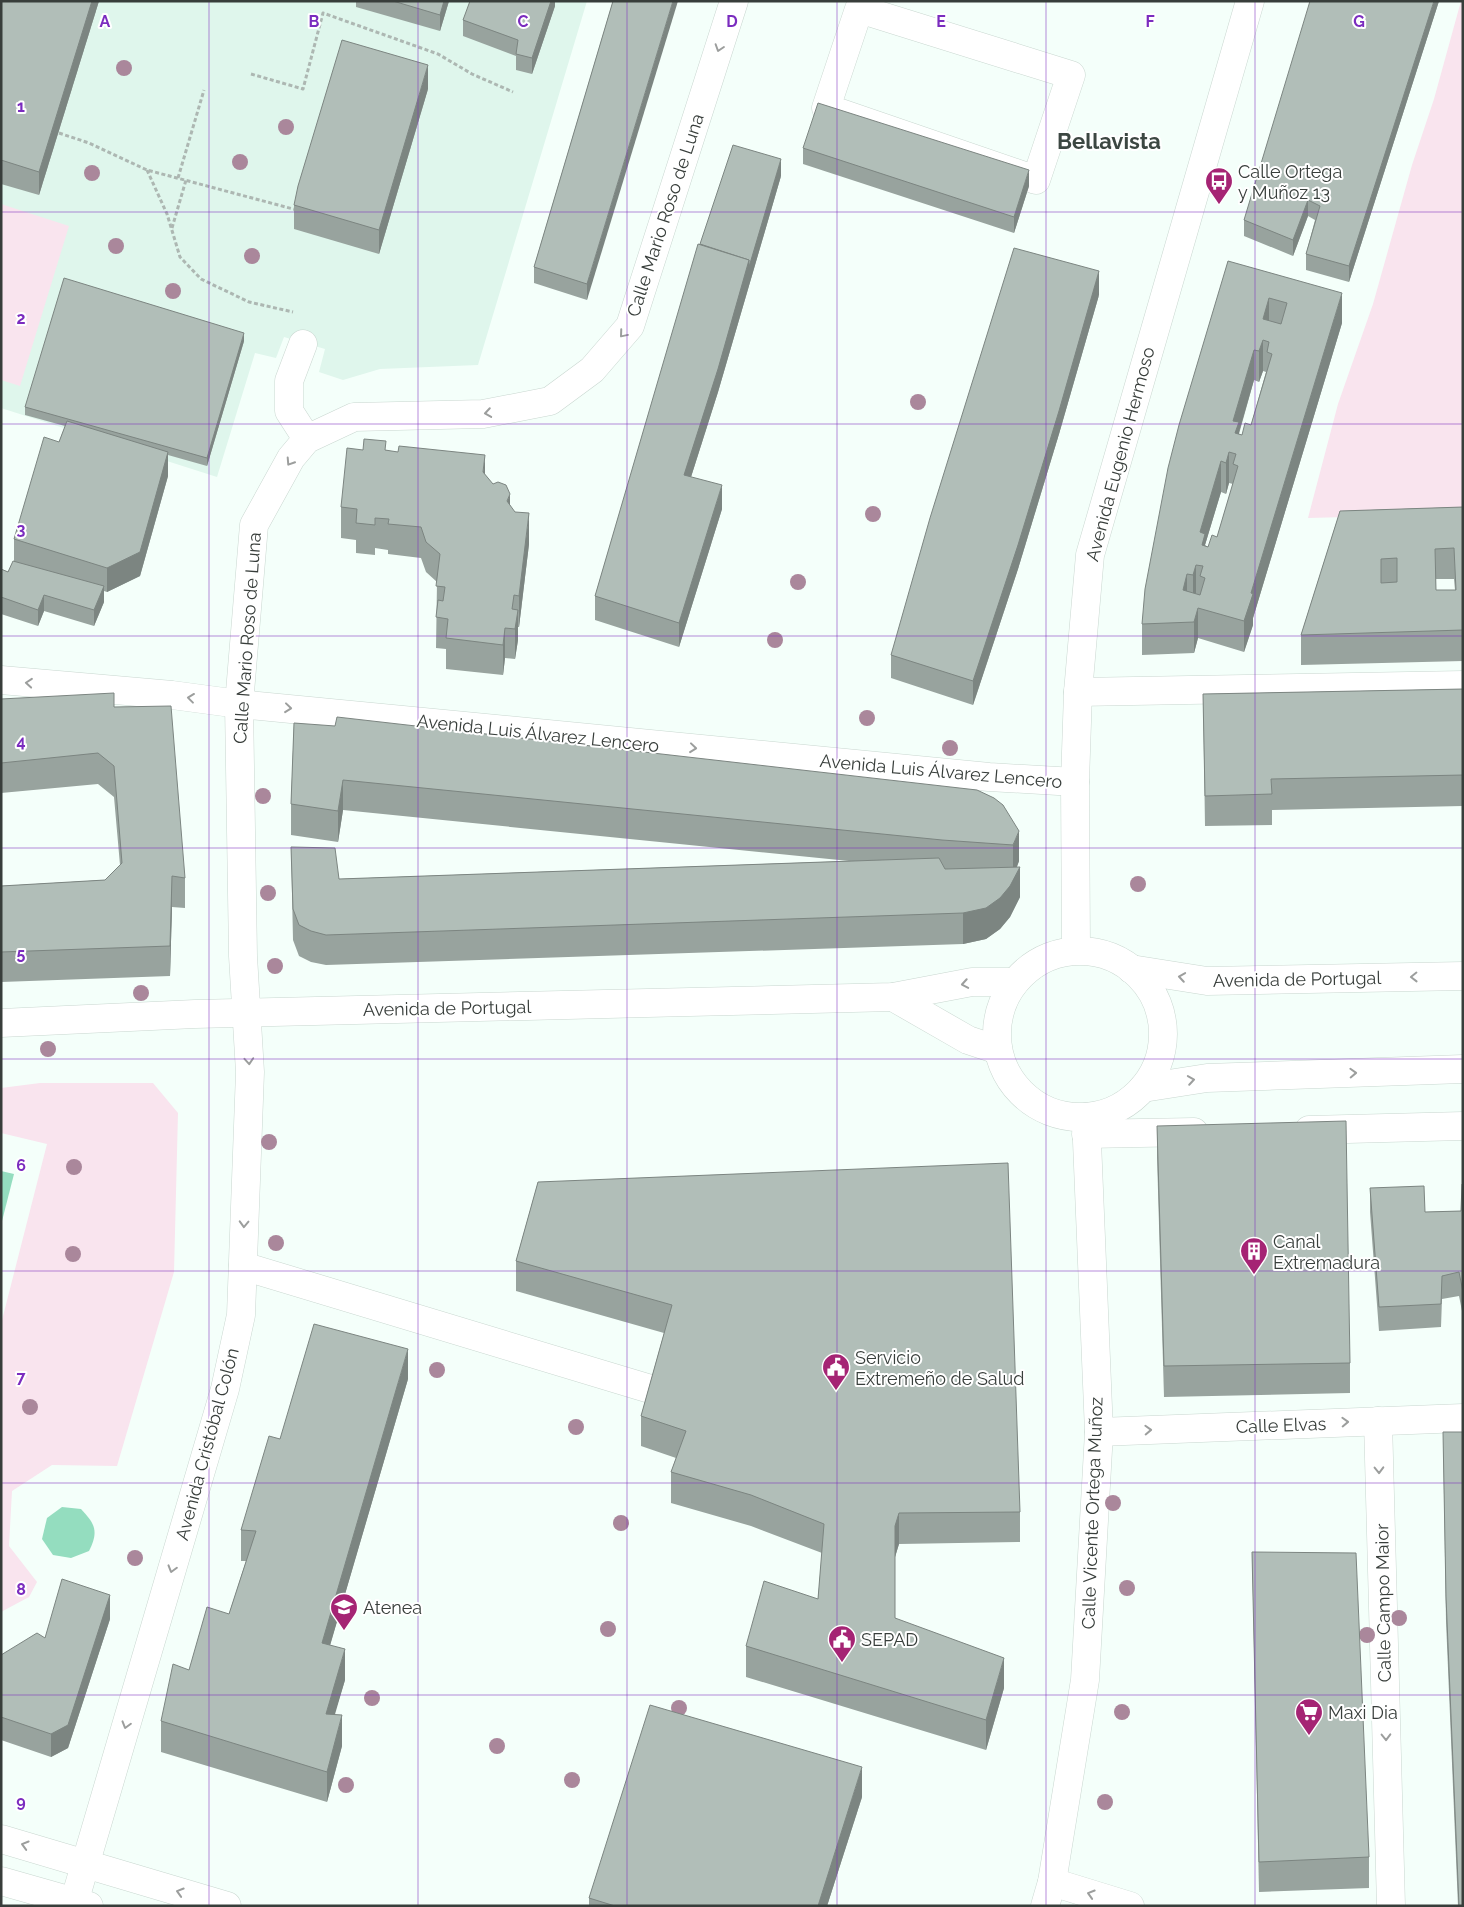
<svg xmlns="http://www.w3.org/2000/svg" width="1464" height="1907" viewBox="0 0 1464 1907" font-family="Raleway,sans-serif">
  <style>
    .built { fill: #dff6ec }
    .green { fill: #f9e4ee }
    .water { fill: #94ddbf }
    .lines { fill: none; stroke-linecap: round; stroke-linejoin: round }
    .minor-casing { stroke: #c9d7d0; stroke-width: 29 }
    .path { stroke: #adb7b2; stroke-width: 3; stroke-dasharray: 4 2.5; stroke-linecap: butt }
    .minor { stroke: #fff; stroke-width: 28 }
    .tree { fill: #aa879b }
    .wall { fill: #98a39e; fill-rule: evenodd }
    .shaded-wall { fill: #7c8581 }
    .building { fill: #b1beb8; stroke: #7c8581; fill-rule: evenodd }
    .oneway { stroke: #9c9e9d }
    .grid { fill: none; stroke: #7b2cbf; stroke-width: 1; stroke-opacity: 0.55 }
    .labels { text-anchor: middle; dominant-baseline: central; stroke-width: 4; stroke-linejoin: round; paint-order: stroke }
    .poi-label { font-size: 18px; fill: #383e3b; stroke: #fff; text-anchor: start }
    .street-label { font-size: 18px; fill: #383e3b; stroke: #fff }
    .district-label { font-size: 22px; font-weight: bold; fill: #3c4742; stroke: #fff }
    .grid-label { font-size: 16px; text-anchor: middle; font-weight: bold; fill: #7b2cbf; stroke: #fff; stroke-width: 4; stroke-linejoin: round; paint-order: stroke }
  </style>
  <rect width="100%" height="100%" fill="#f4fffa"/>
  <polygon class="built" points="1,1 587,1 478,365 380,369 343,380 319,372 325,349 284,337 276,358 255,353 217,477 1,408"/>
  <g class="green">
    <polygon points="1461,1 1463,1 1463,514 1308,518 1338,404 1373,304 1412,165 1434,99"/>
    <polygon points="1,204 69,226 20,386 1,380"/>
    <polygon points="40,1083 153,1083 178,1113 174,1272 117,1466 52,1465 12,1491 9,1546 37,1582 29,1597 1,1612 1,1324 47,1144 1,1133 1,1088"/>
  </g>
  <g class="water">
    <polygon points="1,1171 14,1174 1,1225"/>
    <path d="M62 1507 81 1509C95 1524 99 1531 89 1551L71 1558 53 1555 42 1539 47 1518Z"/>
  </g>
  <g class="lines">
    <g class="minor-casing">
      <g id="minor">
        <polygon points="859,9 1071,75 1036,180 826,108"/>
        <polyline points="303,344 289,381 289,411 307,439"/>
        <polyline points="1,680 172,695 239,704 989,777 1075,782"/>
        <polyline points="1078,692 1463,685"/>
        <polyline points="1076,950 1075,782 1078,692 1090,555 1250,1"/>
        <circle cx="1080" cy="1034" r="83"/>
        <polyline points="1131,969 1207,981 1463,976"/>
        <polyline points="893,997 968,1040 998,1050"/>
        <polyline points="1,1023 195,1014 893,997 972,982 1014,982"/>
        <polyline points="1143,1088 1207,1078 1463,1069"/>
        <polyline points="1309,1130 1463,1126"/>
        <polyline points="1086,1134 1194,1132"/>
        <polyline points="243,1266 647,1388"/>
        <polyline points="1378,1421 1391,1906"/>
        <polyline points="1099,1432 1463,1418"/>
        <polyline points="1,1839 227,1906"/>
        <polyline points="1,1881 89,1906"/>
        <polyline points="1052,1882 1130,1906"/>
        <polyline points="73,1906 225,1389 241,1315 250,1072 243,956 239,704 254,525 291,458 307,439 354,417 483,414 550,401 592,370 630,326 734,1"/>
        <polyline points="1045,1906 1052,1882 1085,1680 1099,1432 1086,1117"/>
      </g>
    </g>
    <g class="path">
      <polyline points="251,74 303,89 323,13 438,54 472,74 513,92"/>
      <polyline points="59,133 89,143 147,170 297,210"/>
      <polyline points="147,170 167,214 180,257 201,279 249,302 293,312"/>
      <polyline points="178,178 204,90"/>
      <polyline points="172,228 186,180"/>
    </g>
    <use href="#minor" class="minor"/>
  </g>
  <g class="tree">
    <circle cx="124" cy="68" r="8"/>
    <circle cx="286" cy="127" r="8"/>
    <circle cx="240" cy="162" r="8"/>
    <circle cx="92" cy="173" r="8"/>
    <circle cx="116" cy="246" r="8"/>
    <circle cx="252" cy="256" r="8"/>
    <circle cx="173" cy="291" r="8"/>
    <circle cx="918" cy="402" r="8"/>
    <circle cx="873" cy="514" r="8"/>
    <circle cx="798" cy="582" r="8"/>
    <circle cx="775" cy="640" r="8"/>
    <circle cx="867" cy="718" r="8"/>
    <circle cx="950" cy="748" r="8"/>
    <circle cx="263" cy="796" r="8"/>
    <circle cx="1138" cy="884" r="8"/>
    <circle cx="268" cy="893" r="8"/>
    <circle cx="275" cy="966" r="8"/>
    <circle cx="141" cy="993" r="8"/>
    <circle cx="48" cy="1049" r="8"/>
    <circle cx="269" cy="1142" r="8"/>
    <circle cx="74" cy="1167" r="8"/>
    <circle cx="276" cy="1243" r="8"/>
    <circle cx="73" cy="1254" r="8"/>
    <circle cx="437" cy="1370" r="8"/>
    <circle cx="30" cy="1407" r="8"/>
    <circle cx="576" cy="1427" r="8"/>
    <circle cx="1113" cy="1503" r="8"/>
    <circle cx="621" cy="1523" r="8"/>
    <circle cx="135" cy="1558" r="8"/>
    <circle cx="1127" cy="1588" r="8"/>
    <circle cx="1399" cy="1618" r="8"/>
    <circle cx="608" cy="1629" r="8"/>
    <circle cx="1367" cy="1635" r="8"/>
    <circle cx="372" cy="1698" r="8"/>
    <circle cx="679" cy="1708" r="8"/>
    <circle cx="1122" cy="1712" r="8"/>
    <circle cx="497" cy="1746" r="8"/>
    <circle cx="572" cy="1780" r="8"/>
    <circle cx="346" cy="1785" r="8"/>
    <circle cx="1105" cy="1802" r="8"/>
  </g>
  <g class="wall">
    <polygon points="1,1 99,1 39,195 1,184"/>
    <polygon points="356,1 449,1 440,31 356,7"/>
    <polygon points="555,1 555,6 532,74 516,70 516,56 463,36 463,20"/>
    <polygon points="613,1 587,300 534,283 534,267"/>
    <polygon points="1439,1 1349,282 1306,270 1306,254 1315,220 1308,216 1293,256 1244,236 1244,220"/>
    <polygon points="428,89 379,254 294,229 294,205"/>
    <polygon points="803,148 1029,186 1014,233 803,164"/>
    <polygon points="781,176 718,392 691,477 722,509 679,647 595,620 595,596 700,244"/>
    <path d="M1228 261 1342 323 1253 618V625L1244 652 1198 638 1194 653 1142 655V624ZM1263 371 1266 372 1251 425 1242 435 1239 434 1254 380 1259 382ZM1229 483 1233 484 1217 537 1208 547 1205 545 1221 492 1226 494Z"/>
    <polygon points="1099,295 1059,434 1018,569 973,705 891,678 891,655"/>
    <polygon points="244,341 207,466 168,455 168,476 140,576 107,592 104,591 104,602 94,626 44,611 38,626 1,614 1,569 8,572 14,561 14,539 59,442 65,426 25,415 25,407"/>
    <polygon points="363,450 386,450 485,475 510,505 529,544 519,627 518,627 518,640 515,659 505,658 503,675 446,669 446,649 436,648 437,582 426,572 421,558 388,554 388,550 375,548 375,555 356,553 356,540 341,538 341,507"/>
    <path d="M1463 507V661L1301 665V635L1340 511ZM1436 579H1454L1455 590H1436Z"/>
    <polygon points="1463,689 1463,806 1272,810 1272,825 1205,826 1203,694"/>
    <polygon points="1,699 114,707 185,878 185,908 172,907 170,976 1,982 1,886 105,880 120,865 114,797 98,784 1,793"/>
    <polygon points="294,723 1003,805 1019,861 1017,867 1020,897 1010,917 1000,929 986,939 963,944 326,965 311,962 299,956 293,940 291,847 339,879 849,861 343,810 338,842 291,835 291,804"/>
    <polygon points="1157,1126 1350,1363 1350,1393 1164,1397 1157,1156"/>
    <polygon points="538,1182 1020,1512 1020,1542 899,1544 895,1557 895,1618 1004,1688 986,1750 746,1677 746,1646 818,1599 822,1553 751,1526 671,1503 671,1472 676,1458 641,1446 641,1416 664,1333 516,1291 516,1261"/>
    <polygon points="1463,1185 1463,1316 1459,1296 1442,1299 1441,1327 1379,1331 1370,1212 1370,1188 1425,1212 1461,1211"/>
    <polygon points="408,1379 330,1645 345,1680 334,1715 342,1746 327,1802 161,1752 161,1721 189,1670 229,1614 246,1561 241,1561 241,1530 280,1439"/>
    <polygon points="1443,1432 1463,1906 1458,1906 1446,1621"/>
    <polygon points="1252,1552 1369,1857 1369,1888 1259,1892"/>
    <polygon points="110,1619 68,1748 51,1757 1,1740 1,1655 45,1638"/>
    <polygon points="862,1797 827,1906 589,1906 589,1898"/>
  </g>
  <g class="shaded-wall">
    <polygon points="92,1 99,1 39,195 39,172"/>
    <polygon points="444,1 449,1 440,31 440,15"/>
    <polygon points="551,1 555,1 555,6 532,74 532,58"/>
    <polygon points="673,1 678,1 587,300 587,284"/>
    <polygon points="1434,1 1439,1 1349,282 1349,266"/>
    <polygon points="428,65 428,89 379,254 379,230"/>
    <polygon points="781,159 781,176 718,392 684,499 684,475 749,260"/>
    <polygon points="1029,170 1029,186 1014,233 1014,217"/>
    <polygon points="1308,200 1308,216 1293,256 1293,240"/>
    <polygon points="1099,271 1099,295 1059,434 1018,569 973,705 973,681"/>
    <polygon points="1342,293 1342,323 1253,618 1253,625 1244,652 1244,621 1251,593"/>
    <polygon points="1269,298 1269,329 1263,319"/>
    <polygon points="244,333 244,341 207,466 207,458"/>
    <polygon points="1263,340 1263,371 1259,382 1259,351"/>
    <polygon points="1254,350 1254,380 1239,432 1239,452 1233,421"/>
    <polygon points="168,452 168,476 140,576 107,592 107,568"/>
    <polygon points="1229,452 1229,483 1226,494 1226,463"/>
    <polygon points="485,455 485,485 483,472"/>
    <polygon points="1221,461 1221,492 1205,545 1205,565 1200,532"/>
    <polygon points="722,485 722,509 679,647 679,623"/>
    <polygon points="510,494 510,525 507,501"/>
    <polygon points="529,513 529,544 519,627 519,596"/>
    <polygon points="1196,565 1196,595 1193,606 1193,575"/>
    <polygon points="1187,574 1187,604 1183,590"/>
    <polygon points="104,586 104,602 94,626 94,610"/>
    <polygon points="44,595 44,611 38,626 38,610"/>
    <polygon points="1198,608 1198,638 1194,653 1194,622"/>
    <polygon points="518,610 518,640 515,659 515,629"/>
    <polygon points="505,628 505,658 503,675 503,645"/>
    <polygon points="343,780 343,810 338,842 338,811"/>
    <polygon points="1019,831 1019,861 1013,876 1013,845"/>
    <polygon points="1020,867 1020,897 1010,917 1000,929 986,939 963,944 963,913"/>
    <polygon points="172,876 172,907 170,976 170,946"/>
    <polygon points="408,1349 408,1379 322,1673 322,1643"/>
    <polygon points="899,1513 899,1544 895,1557 895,1526"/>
    <polygon points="110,1595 110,1619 68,1748 51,1757 51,1734"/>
    <polygon points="345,1649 345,1680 326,1745 326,1714"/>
    <polygon points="1004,1658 1004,1688 986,1750 986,1720"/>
    <polygon points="342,1715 342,1746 327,1802 327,1772"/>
    <polygon points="862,1767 862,1797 827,1906 818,1906"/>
  </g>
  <g class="building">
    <polygon points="1,1 92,1 39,172 1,160"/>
    <polygon points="393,1 444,1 440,15"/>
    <polygon points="470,1 551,1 532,58 516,54 518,40 463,20"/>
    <polygon points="613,1 673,1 587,284 534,267"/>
    <polygon points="1310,1 1434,1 1349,266 1306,254 1320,206 1308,200 1293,240 1244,220"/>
    <polygon points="342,40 428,65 379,230 294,205 298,186"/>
    <polygon points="818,103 1029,170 1014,217 803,148"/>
    <polygon points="733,145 781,159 749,267 749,260 700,244"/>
    <polygon points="698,244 749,260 718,369 684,475 722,485 679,623 595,596"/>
    <polygon points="1014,248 1099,271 1059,411 1018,545 973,681 891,655 930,518"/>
    <path d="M1228 261 1342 293 1251 593 1253 594 1244 621 1198 608 1194 622 1142 624 1145 589 1168 468 1179 425ZM1269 298 1287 303 1281 324 1263 319ZM1263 340 1269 342 1267 352 1272 354 1251 425 1245 423 1242 435 1235 433 1239 422 1233 421 1254 350 1259 351ZM1229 452 1236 454 1233 464 1238 466 1217 537 1212 535 1208 547 1202 545 1205 534 1200 532 1221 461 1226 463ZM1196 565 1203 566 1200 576 1205 578 1200 595 1183 590 1187 574 1193 575Z"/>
    <polygon points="64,278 244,333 207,458 25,407"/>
    <polygon points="67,421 168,452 140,552 107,568 14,539 44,437 59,442"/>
    <polygon points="364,439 386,441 385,450 398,452 399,446 485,455 483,472 493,484 498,482 506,485 510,494 507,501 515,512 529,513 519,596 514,595 512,609 518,610 515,629 505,628 503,645 446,638 448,619 436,617 438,600 443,601 445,587 436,586 440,554 426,542 421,527 388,524 389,519 375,518 375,525 356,523 357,509 341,507 347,448 363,450"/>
    <path d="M1463 507V630L1301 635 1340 511ZM1454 548 1456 590H1436L1435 549ZM1397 558V582L1381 583V559Z"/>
    <polygon points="13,561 104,586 94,610 44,595 38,610 1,597 1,569 8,572"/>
    <polygon points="1463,689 1463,775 1271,779 1272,794 1205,796 1203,694"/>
    <polygon points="114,693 114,707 171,706 185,878 172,876 170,946 1,952 1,886 105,880 122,863 114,766 98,753 1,763 1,699"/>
    <polygon points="337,717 977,790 994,798 1003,805 1019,831 1013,845 942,840 343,780 338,811 291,804 294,723 335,726"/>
    <polygon points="291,847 335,848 339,879 939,858 945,869 1020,867 1010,886 1000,898 986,908 963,913 326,935 311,931 299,925 293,909"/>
    <polygon points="1346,1121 1350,1363 1164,1366 1157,1126"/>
    <polygon points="1008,1163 1020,1512 899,1513 895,1526 895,1618 1004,1658 986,1720 746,1646 764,1581 818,1599 824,1524 751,1495 671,1472 686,1431 641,1416 672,1305 516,1261 538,1182"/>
    <polygon points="1462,1184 1463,1185 1463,1292 1459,1272 1442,1276 1441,1304 1379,1307 1370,1188 1424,1186 1425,1212 1461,1211"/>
    <polygon points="314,1324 408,1349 322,1643 345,1649 326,1714 342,1715 327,1772 161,1721 173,1664 189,1670 207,1607 229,1614 256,1531 241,1530 269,1436 280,1439"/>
    <polygon points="1443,1432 1463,1432 1463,1906 1459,1906 1446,1597"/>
    <polygon points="1252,1552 1356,1553 1369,1857 1259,1862"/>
    <polygon points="62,1579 110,1595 68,1725 51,1734 1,1717 1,1655 37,1633 45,1638"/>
    <polygon points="650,1705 862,1767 818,1906 615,1906 589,1898"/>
  </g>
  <defs><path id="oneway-chevron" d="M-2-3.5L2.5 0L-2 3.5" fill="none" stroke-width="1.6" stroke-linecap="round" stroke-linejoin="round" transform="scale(1.25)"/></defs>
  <g class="oneway">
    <use href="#oneway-chevron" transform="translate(719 48) rotate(108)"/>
    <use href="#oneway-chevron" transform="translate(623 334) rotate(130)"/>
    <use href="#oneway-chevron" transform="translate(488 413) rotate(171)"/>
    <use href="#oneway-chevron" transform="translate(290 462) rotate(123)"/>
    <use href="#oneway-chevron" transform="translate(29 683) rotate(-175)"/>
    <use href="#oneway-chevron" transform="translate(191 698) rotate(-173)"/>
    <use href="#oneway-chevron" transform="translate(288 708) rotate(6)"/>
    <use href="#oneway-chevron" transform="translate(693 748) rotate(6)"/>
    <use href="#oneway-chevron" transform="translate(1182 977) rotate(-171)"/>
    <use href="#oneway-chevron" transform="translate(1414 977) rotate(179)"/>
    <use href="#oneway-chevron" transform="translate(965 984) rotate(170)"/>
    <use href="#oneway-chevron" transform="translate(249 1061) rotate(86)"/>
    <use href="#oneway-chevron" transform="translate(1353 1073) rotate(-2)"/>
    <use href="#oneway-chevron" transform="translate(1191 1080) rotate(-9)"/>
    <use href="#oneway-chevron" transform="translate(244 1224) rotate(92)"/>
    <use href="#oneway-chevron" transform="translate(1345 1422) rotate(-2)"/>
    <use href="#oneway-chevron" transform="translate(1148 1430) rotate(-2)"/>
    <use href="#oneway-chevron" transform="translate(1379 1470) rotate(89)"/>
    <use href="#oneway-chevron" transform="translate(172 1569) rotate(106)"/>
    <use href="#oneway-chevron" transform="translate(126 1725) rotate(106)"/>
    <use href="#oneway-chevron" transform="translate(1386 1737) rotate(89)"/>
    <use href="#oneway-chevron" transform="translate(25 1845) rotate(-164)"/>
    <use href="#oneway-chevron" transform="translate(180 1892) rotate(-163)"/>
    <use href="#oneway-chevron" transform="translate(1091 1894) rotate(-163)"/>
  </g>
  <path class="grid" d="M209 1V1906M418 1V1906M627 1V1906M837 1V1906M1046 1V1906M1255 1V1906M1 212H1463M1 424H1463M1 636H1463M1 848H1463M1 1059H1463M1 1271H1463M1 1483H1463M1 1695H1463"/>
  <defs>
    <g id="bus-pin" transform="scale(1.4375)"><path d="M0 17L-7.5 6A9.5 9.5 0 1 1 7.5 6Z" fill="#a52474" stroke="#fff"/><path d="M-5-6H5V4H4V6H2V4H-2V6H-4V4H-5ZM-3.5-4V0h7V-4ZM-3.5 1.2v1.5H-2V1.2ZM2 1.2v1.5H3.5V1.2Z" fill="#fff"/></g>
    <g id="building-pin" transform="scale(1.4375)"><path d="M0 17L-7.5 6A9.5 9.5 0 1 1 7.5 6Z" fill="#a52474" stroke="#fff"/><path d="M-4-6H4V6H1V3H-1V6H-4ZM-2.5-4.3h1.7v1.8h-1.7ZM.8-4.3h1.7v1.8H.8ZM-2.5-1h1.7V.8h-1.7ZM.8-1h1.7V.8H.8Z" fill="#fff"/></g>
    <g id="civic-pin" transform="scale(1.4375)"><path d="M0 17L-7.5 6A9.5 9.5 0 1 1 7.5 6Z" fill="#a52474" stroke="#fff"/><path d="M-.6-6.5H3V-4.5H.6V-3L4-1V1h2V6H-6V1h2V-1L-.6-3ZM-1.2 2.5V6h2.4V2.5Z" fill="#fff"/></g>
    <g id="school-pin" transform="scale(1.4375)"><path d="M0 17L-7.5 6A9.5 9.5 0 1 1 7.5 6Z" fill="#a52474" stroke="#fff"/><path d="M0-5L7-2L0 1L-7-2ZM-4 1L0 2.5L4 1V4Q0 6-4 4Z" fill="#fff"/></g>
    <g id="supermarket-pin" transform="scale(1.4375)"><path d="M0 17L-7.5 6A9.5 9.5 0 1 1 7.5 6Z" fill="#a52474" stroke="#fff"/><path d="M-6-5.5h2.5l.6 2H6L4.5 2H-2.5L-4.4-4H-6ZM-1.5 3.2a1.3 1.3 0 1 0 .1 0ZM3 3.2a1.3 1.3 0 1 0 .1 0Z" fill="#fff"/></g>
  </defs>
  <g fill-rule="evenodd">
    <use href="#bus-pin" x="1219" y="181"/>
    <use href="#building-pin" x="1254" y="1251"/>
    <use href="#civic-pin" x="836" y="1367"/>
    <use href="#school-pin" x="344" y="1607"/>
    <use href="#civic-pin" x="842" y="1639"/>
    <use href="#supermarket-pin" x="1309" y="1712"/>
  </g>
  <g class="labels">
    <g class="poi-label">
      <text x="1238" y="171">Calle Ortega<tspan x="1238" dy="21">y Muñoz 13</tspan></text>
      <text x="1273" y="1241">Canal<tspan x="1273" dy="21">Extremadura</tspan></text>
      <text x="855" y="1357">Servicio<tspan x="855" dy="21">Extremeño de Salud</tspan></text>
      <text x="363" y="1607">Atenea</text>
      <text x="861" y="1639">SEPAD</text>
      <text x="1328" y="1712">Maxi Dia</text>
    </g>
    <g class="street-label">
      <text transform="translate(665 215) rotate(-72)">Calle Mario Roso de Luna</text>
      <text transform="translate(1120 454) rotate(-75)">Avenida Eugenio Hermoso</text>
      <text transform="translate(247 638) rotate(-86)">Calle Mario Roso de Luna</text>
      <text transform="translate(538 733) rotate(6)">Avenida Luis Álvarez Lencero</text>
      <text transform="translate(941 771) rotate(5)">Avenida Luis Álvarez Lencero</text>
      <text transform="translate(1297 979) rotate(-1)">Avenida de Portugal</text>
      <text transform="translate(447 1008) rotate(-1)">Avenida de Portugal</text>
      <text transform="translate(1281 1425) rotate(-2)">Calle Elvas</text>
      <text transform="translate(207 1444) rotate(-75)">Avenida Cristóbal Colón</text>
      <text transform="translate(1092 1513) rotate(-88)">Calle Vicente Ortega Muñoz</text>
      <text transform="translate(1383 1603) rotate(-91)">Calle Campo Maior</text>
    </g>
    <g class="district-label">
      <text x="1109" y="141">Bellavista</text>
    </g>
  </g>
  <g class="grid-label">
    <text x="105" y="27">A</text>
    <text x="314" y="27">B</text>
    <text x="523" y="27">C</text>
    <text x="732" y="27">D</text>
    <text x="941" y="27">E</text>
    <text x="1150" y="27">F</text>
    <text x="1359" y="27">G</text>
    <text x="21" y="112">1</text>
    <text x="21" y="324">2</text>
    <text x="21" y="535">3</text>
    <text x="21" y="747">4</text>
    <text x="21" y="959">5</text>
    <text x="21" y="1171">6</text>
    <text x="21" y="1383">7</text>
    <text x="21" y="1595">8</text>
    <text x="21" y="1807">9</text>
  </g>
  <rect width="1464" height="1907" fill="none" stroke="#383e3b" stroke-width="5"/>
</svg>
